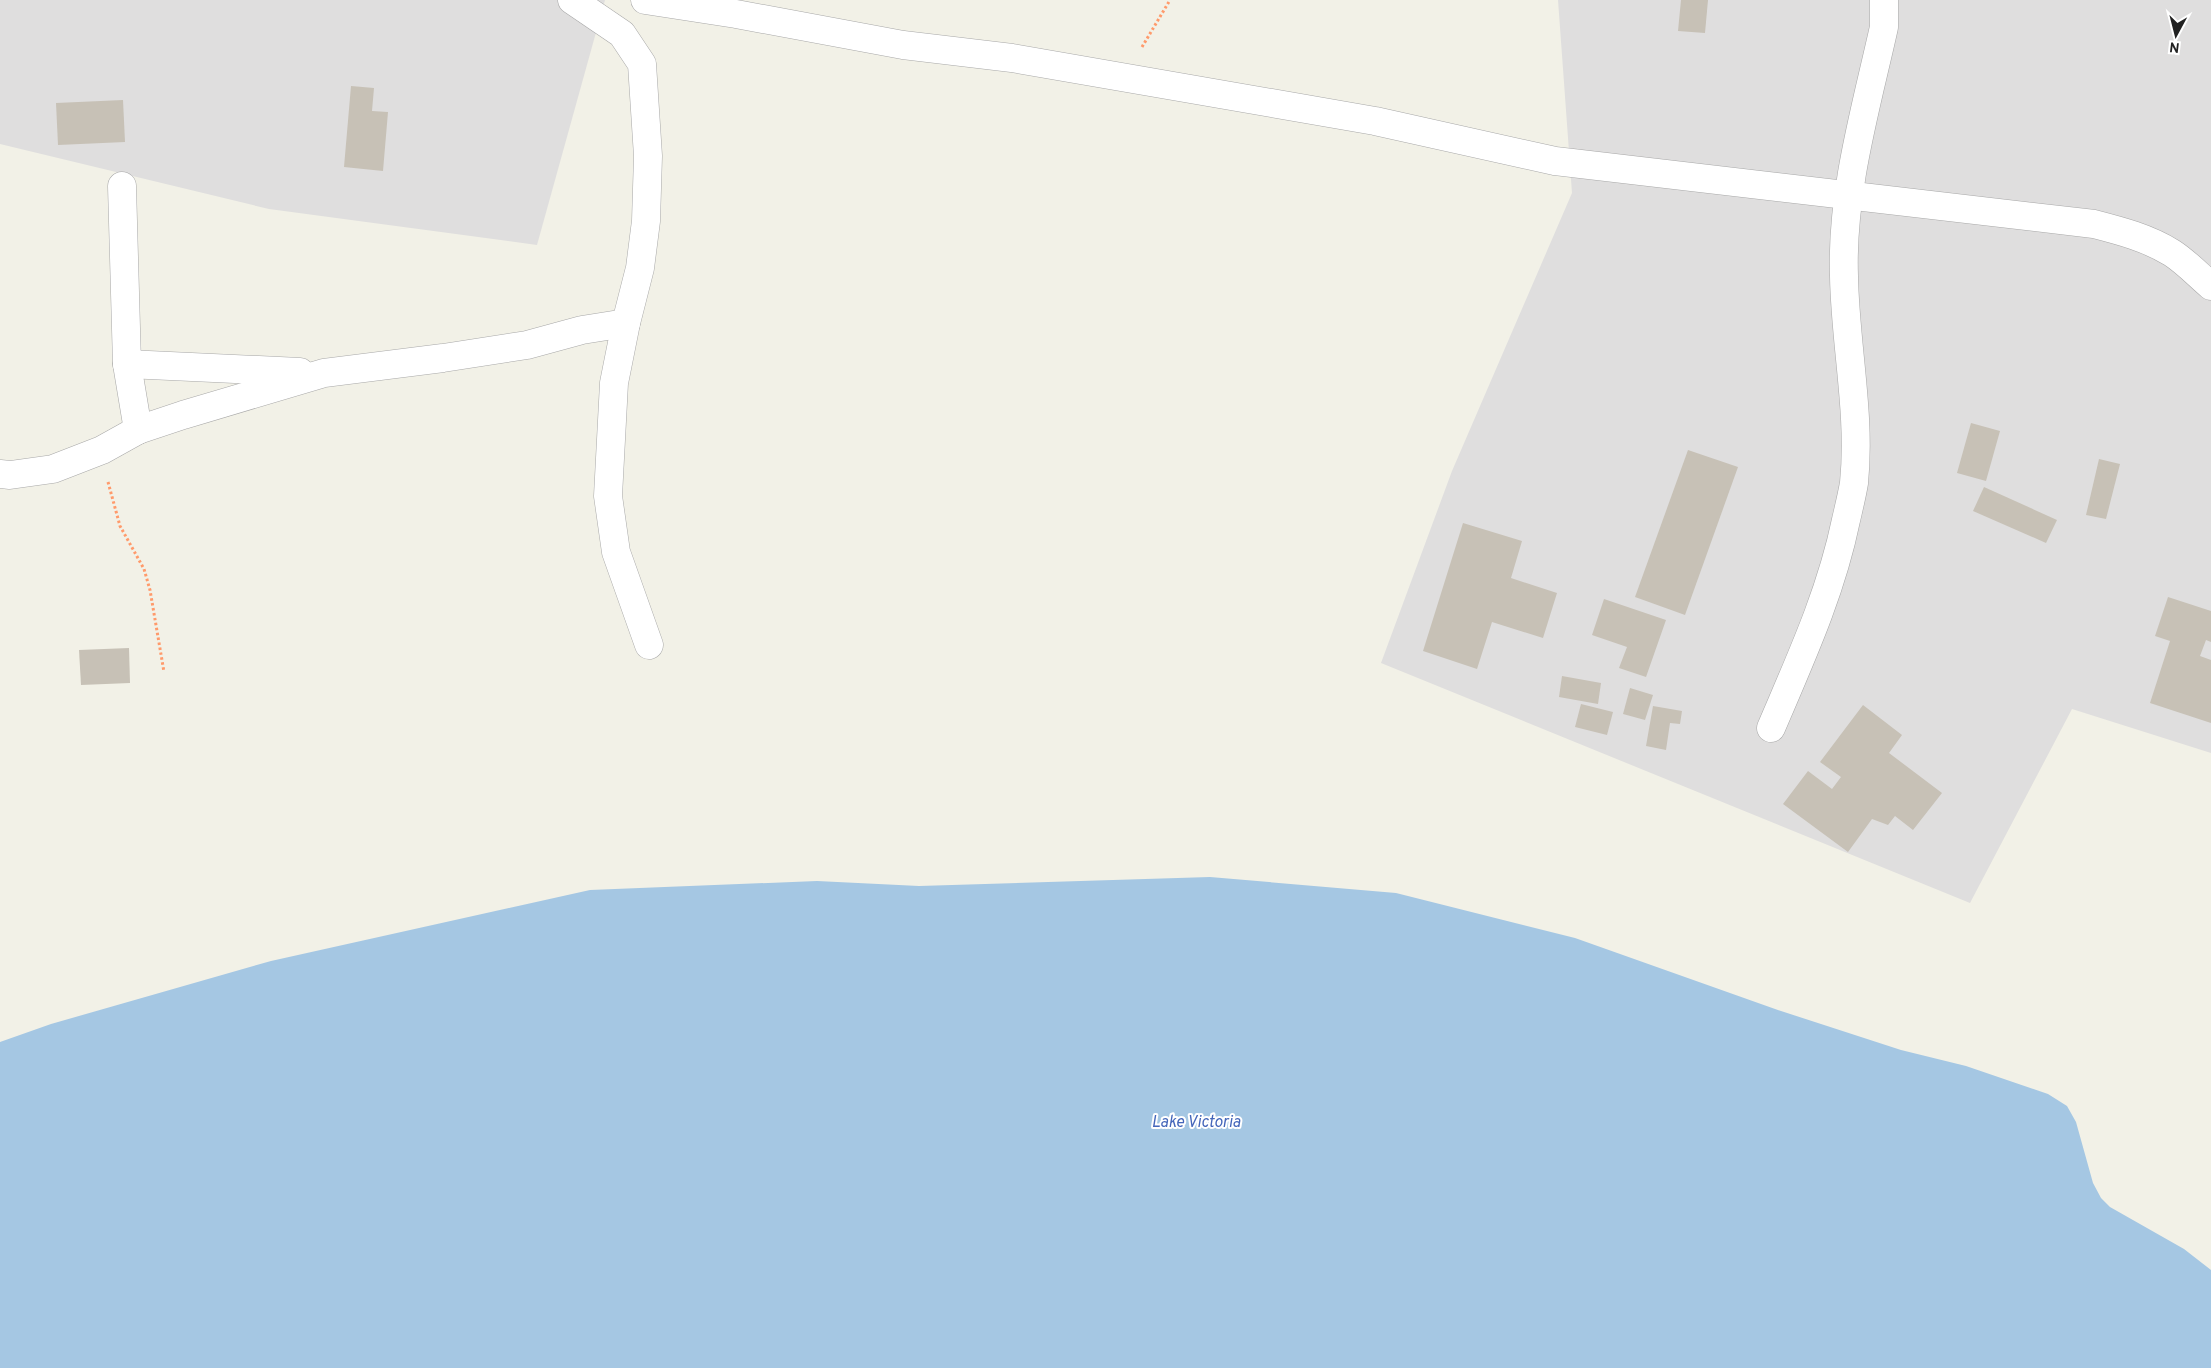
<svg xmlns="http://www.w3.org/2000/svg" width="2211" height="1368" viewBox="0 0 2211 1368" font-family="Overpass,sans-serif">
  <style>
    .residential { fill: #dfdede }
    .water { fill: #a5c7e3 }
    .building { fill: #c7c1b6 }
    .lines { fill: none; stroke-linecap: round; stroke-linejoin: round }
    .street-casing { stroke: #a8a8a8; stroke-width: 29 }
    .path { stroke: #ff9a6b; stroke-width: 3; stroke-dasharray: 2.5 2.5; stroke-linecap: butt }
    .street { stroke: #fff; stroke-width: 28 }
    .labels { text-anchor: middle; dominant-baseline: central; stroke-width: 4; stroke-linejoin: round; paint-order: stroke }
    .water-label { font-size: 16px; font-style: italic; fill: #4466ba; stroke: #fff }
  </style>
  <rect width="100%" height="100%" fill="#f2f1e7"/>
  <g class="residential">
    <polygon points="0,0 605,0 537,245 269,209 0,144"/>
    <polygon points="1558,0 2211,0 2211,753 2072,709 1970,903 1381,663 1452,471 1572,193"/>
  </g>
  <polygon class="water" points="1210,877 1396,893 1575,938 1781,1011 1901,1050 1966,1066 2048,1094 2067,1106 2076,1122 2093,1183 2101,1198 2110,1207 2184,1249 2211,1270 2211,1368 0,1368 0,1042 51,1024 271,961 590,890 817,881 919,886"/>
  <g class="building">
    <polygon points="1681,0 1708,0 1705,33 1678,31"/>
    <polygon points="351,86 374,88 372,111 388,112 383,171 344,167"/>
    <polygon points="123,100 125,142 58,145 56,103"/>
    <polygon points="1971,423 2000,431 1986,481 1957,473"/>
    <polygon points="1688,450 1738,467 1685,615 1635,597"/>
    <polygon points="2099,459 2120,464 2106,519 2086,515"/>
    <polygon points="1984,487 2057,520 2046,543 1973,511"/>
    <polygon points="1463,523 1522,541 1511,578 1557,593 1543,638 1492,622 1477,669 1423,651"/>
    <polygon points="2168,597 2211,611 2211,642 2206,640 2200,656 2211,660 2211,723 2150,703 2170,641 2155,636"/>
    <polygon points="1604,599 1666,620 1646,677 1619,668 1627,647 1592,635"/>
    <polygon points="129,648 130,683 81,685 79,650"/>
    <polygon points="1562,676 1601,683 1598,704 1559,697"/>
    <polygon points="1630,688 1653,695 1645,720 1623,714"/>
    <polygon points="1581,704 1613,712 1607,735 1575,727"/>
    <polygon points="1863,705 1902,735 1889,753 1942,793 1913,830 1895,816 1888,825 1872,819 1848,852 1783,804 1808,771 1832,789 1841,777 1820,762"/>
    <polygon points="1653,706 1682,711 1680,724 1670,723 1666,750 1646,746"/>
  </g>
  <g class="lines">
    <g class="street-casing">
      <g id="street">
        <polyline points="572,0 622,34 642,64 648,156 646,221 640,268 626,323 614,383 608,496 616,552 649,645"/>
        <path d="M645 0 736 14 903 45 1012 58 1375 121 1555 161 2094 224C2121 231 2148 238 2172 253 2186 262 2198 275 2211 286"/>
        <polyline points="122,186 127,364 138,430"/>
        <polyline points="127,364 300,372"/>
        <polyline points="0,474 10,475 53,469 102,450 138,430 183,415 324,373 443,358 527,345 582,330 626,323"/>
        <path d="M1771 728C1800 660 1831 593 1846 520 1849 507 1852 495 1854 483 1861 414 1845 344 1844 276 1841 192 1866 108 1884 27V0"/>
      </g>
    </g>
    <g class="path">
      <polyline points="1142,47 1170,0"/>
      <polyline points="108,482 120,526 144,569 150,590 164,672"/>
    </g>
    <use href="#street" class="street"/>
  </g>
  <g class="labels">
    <g class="water-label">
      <text x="1196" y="1123">Lake Victoria</text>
    </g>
  </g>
  <g transform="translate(2176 35) rotate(187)" stroke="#ffffff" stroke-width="4" paint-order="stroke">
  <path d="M0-4L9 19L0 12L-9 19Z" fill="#212121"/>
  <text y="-8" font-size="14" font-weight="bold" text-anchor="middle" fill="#212121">N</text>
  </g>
</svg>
